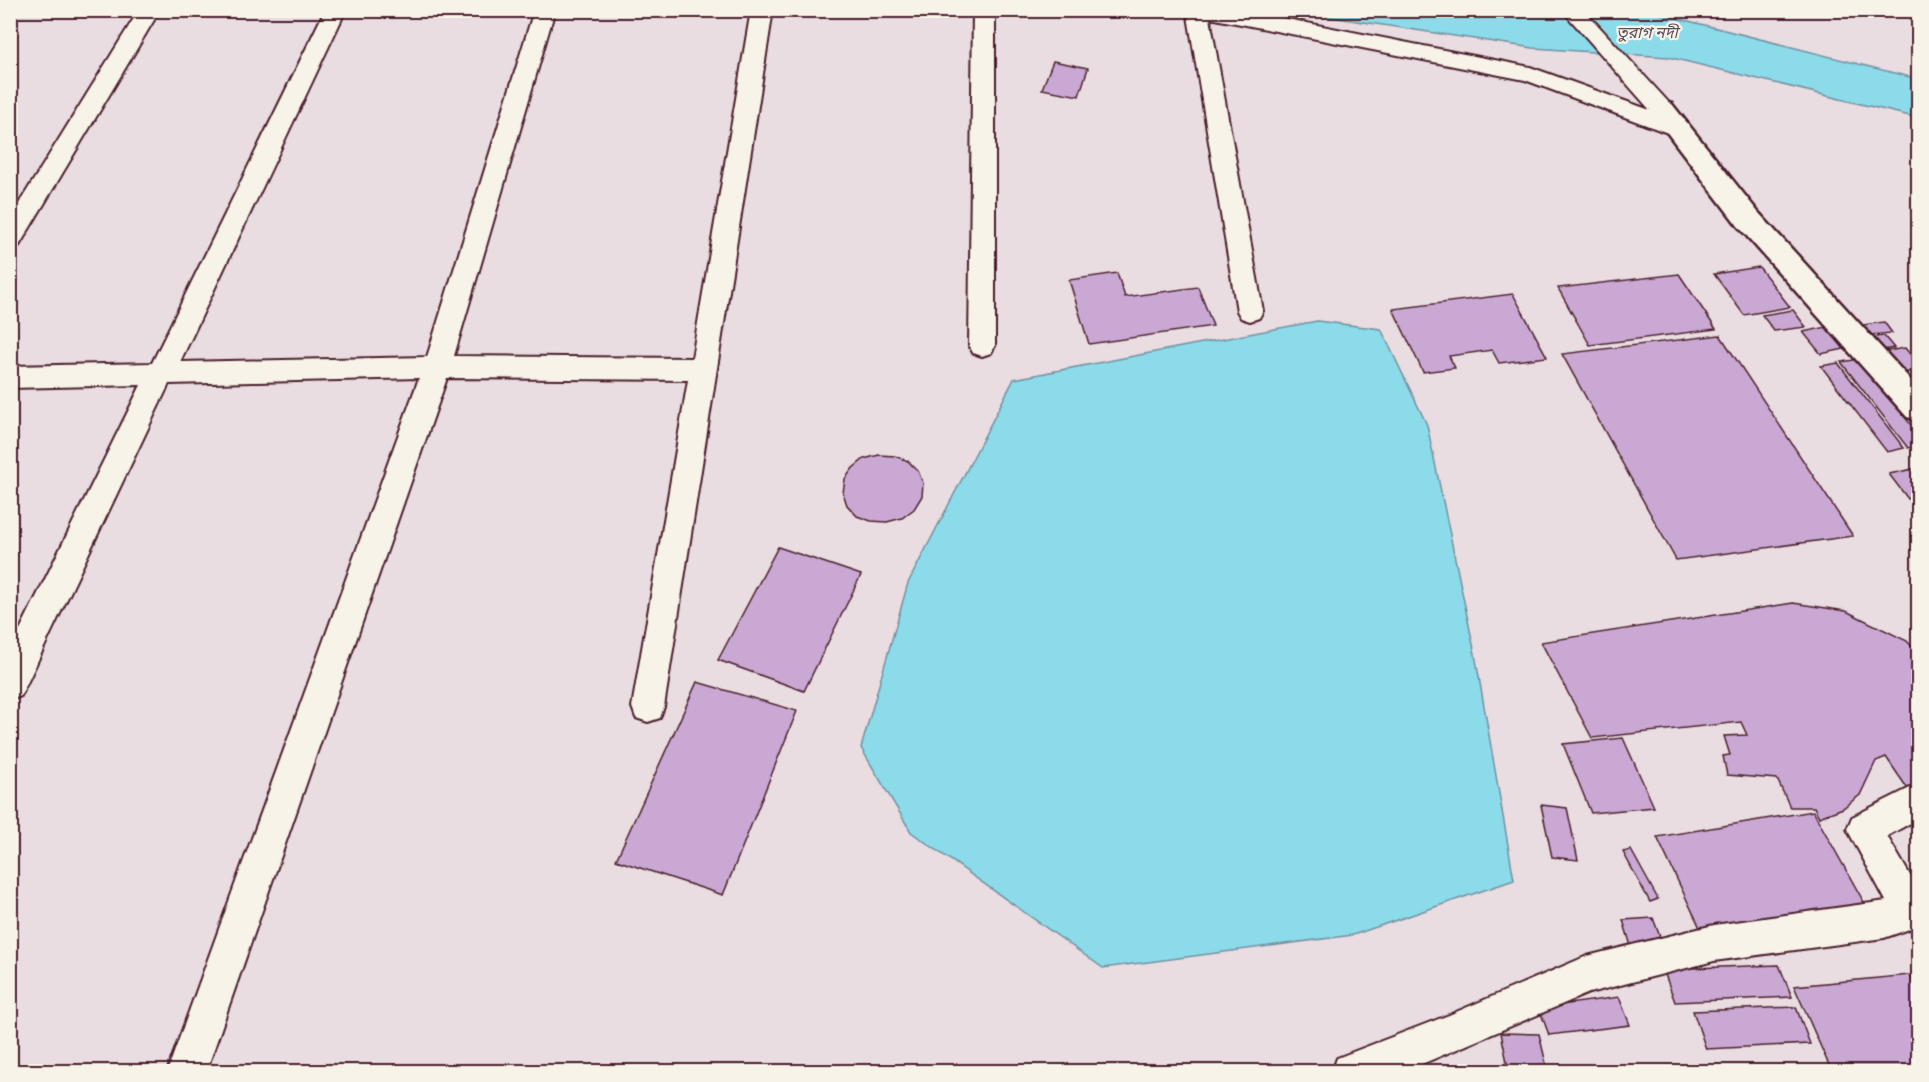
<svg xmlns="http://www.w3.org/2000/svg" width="1929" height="1082" viewBox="0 0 1929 1082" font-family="Pangolin,'Noto Sans Bengali',sans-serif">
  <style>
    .water { fill: #8cdbea; stroke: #72909e; stroke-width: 1.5 }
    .building { fill: #c9a9d4; stroke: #4a1f2b; stroke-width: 1.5 }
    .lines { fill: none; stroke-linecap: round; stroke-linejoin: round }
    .street-casing { stroke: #4a1f2b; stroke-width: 4 }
    .secondary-casing { stroke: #4a1f2b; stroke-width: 5 }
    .street { fill: #f7f3e8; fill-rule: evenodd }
    .secondary { fill: #f7f3e8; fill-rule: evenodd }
    .labels { text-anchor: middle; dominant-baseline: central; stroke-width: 4.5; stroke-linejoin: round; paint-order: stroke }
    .far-water-label { font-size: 16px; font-style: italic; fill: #5a4e5b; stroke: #f7f3e8 }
  </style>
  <rect width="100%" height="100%" fill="#e9dde2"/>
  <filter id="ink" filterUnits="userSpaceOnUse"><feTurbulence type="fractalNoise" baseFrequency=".0167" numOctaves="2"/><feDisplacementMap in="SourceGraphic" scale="12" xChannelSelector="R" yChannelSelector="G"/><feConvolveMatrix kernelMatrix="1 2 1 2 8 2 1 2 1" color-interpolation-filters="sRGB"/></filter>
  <g filter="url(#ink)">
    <g class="water">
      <polygon points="1291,11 1649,11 1918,79 1918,118 1668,57 1533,48"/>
      <polygon points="1317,321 1381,329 1427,425 1475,654 1514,880 1353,935 1103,968 911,832 861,748 908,583 1014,379"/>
    </g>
    <g class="building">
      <polygon points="1053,61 1088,68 1079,96 1042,89"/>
      <polygon points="1759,267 1790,307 1744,315 1714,274"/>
      <polygon points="1117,273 1125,297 1198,287 1213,326 1089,344 1069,280"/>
      <polygon points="1679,274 1716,329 1590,345 1558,288"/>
      <polygon points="1513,294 1547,357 1499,363 1492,350 1449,356 1455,368 1423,372 1393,309"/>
      <polygon points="1793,310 1806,327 1774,331 1762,315"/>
      <polygon points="1884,322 1892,333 1871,335 1863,325"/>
      <polygon points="1827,327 1844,349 1821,354 1803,332"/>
      <polygon points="1720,335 1853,536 1676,560 1562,354"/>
      <polygon points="1884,336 1894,348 1883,350 1874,337"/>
      <polygon points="1905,348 1918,364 1918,370 1899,374 1881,352"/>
      <polygon points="1860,359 1918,434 1918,446 1908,448 1841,362"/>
      <polygon points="1838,363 1904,448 1887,452 1821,366"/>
      <polygon points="879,455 895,456 908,461 918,471 923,483 922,496 914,509 902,518 887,522 871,521 857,516 847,505 843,493 845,479 853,468 864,459"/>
      <polygon points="1918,468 1918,512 1889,474"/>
      <polygon points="778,547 861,575 804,691 718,660"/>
      <polygon points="1793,603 1846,611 1907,641 1918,653 1918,792 1912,795 1886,757 1876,761 1860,795 1843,808 1819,817 1814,807 1790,807 1777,779 1727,775 1723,756 1730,755 1724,736 1747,735 1741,722 1592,738 1541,642"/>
      <polygon points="697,682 797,711 723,895 616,860"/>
      <polygon points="1623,738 1654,807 1591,813 1563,744"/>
      <polygon points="1541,805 1567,808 1578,860 1552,857"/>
      <polygon points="1813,811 1866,906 1703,934 1657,837"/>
      <polygon points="1631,850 1658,899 1650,902 1623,852"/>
      <polygon points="1653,918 1663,945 1631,946 1623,920"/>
      <polygon points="1779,965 1792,997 1675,1002 1663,969"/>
      <polygon points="1910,975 1918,991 1918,1072 1832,1072 1794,986"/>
      <polygon points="1619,997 1630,1025 1549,1035 1539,1008"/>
      <polygon points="1796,1007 1810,1044 1706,1049 1693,1011"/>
      <polygon points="1501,1033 1539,1034 1548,1072 1509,1072"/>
    </g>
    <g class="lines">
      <g class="street-casing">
        <g id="street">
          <polygon points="139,10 160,10 19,246 10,249 10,218"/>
          <polygon points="325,10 346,10 180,362 427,357 534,10 555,10 454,356 692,358 751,10 773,10 664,707 660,718 648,722 636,718 632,707 688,380 447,378 206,1072 167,1072 419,378 169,384 21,696 10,700 10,650 141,385 10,388 10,366 152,363"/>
          <polygon points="973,10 995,10 995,346 991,353 982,356 973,353 969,346"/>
          <polygon points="1187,10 1241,10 1530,67 1650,110 1562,10 1584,10 1671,105 1674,110 1667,116 1684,123 1688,128 1684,133 1676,136 1525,80 1210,18 1263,311 1259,318 1250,321 1241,318 1237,311"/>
          <polygon points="1918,784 1918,819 1887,836 1918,889 1918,926 1884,938 1714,961 1589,993 1403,1072 1332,1072 1337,1058 1449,1015 1587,956 1714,925 1886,901 1847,829 1852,817"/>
        </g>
      </g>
      <g class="secondary-casing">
        <polygon id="secondary" points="1663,102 1672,104 1758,212 1918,388 1918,420 1907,417 1738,226 1650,110 1654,104"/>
      </g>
      <use href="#street" class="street"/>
      <use href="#secondary" class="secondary"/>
    </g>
  </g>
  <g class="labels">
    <g class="far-water-label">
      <text x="1647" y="33">তুরাগ নদী</text>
    </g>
  </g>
  <rect width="1929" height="1082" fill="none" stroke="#f7f3e8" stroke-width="36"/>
  <rect x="18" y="18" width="1893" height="1046" fill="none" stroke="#4a1f2b" stroke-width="2" filter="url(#ink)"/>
</svg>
